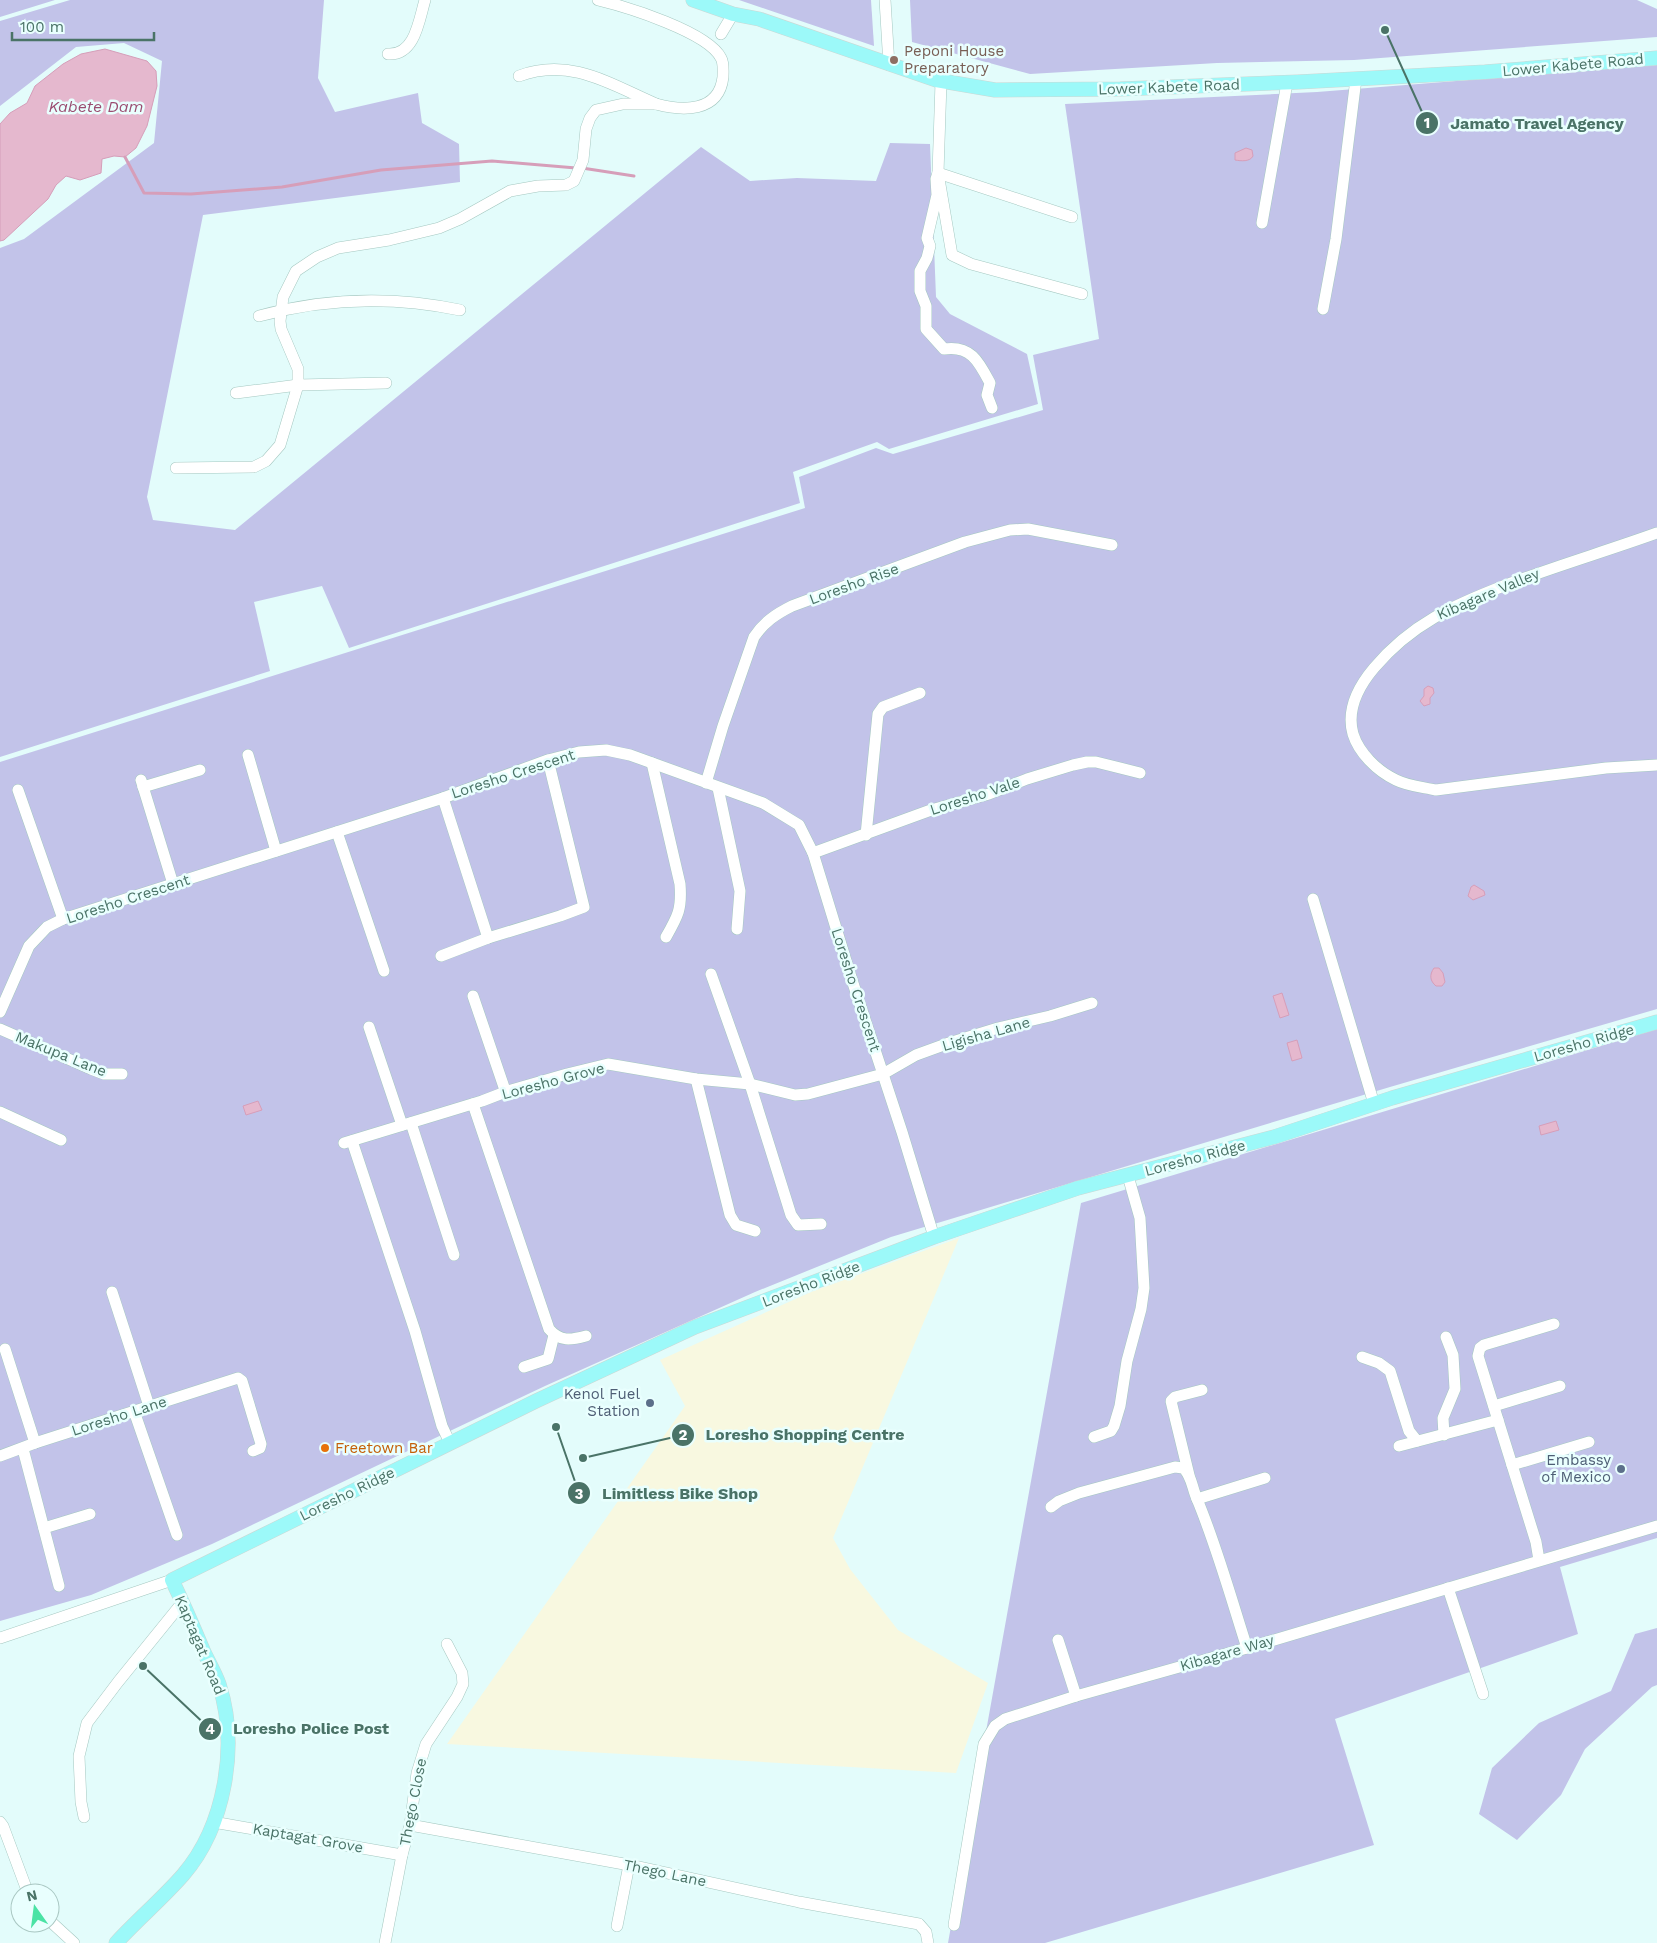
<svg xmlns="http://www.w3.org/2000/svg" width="1657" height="1943" viewBox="0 0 1657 1943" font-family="'Work Sans',sans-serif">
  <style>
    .education { fill: #f8f8e0 }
    .green { fill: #c2c3e9 }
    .water { fill: #e5b8ce; stroke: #d69eb9 }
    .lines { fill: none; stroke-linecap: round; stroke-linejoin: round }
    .stream { stroke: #d69eb9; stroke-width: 3 }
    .minor-casing { stroke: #a5c8c1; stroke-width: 12 }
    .major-casing { stroke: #ccd8d4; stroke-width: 15 }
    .minor { stroke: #fff; stroke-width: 11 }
    .major { stroke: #9cf9f9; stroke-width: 14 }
    .education-dot { fill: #8d6e63; stroke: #e9fffe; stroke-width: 2 }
    .service-dot { fill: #5c6f8a; stroke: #e9fffe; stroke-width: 2 }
    .food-dot { fill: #e8710a; stroke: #e9fffe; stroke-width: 2 }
    .labels { text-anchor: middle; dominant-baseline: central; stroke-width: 5; stroke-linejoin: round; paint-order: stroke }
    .education-label { font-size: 15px; fill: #785e54; stroke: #e9fffe; text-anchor: start }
    .street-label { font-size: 15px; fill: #4a7367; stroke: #e9fffe }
    .service-label { font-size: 15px; fill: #4e5e75; stroke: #e9fffe; text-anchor: end }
    .food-label { font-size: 15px; fill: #c56008; stroke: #e9fffe; text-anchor: start }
    .water-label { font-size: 16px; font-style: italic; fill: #9b4d71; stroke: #e9fffe }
    .leader { fill: none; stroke: #4a7367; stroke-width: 2 }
    .callout-dot { fill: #4a7367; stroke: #e9fffe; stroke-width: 2 }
    .mark-label { font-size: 15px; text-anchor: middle; font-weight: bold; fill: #fff }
    .callout-label { font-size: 16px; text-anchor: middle; font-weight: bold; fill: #4a7367; stroke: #e9fffe; stroke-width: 5; stroke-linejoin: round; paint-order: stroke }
  </style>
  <rect width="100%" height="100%" fill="#e3fcfb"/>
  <polygon class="education" points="959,1238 833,1538 850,1569 898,1630 988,1683 956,1773 447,1744 685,1406 660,1360 811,1292"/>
  <g class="green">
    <polygon points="0,0 55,0 0,17"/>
    <polygon points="70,0 324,0 318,78 335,112 418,93 422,123 459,144 460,182 203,215 147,497 153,520 235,530 701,147 750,181 797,178 876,181 890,143 930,144 936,297 950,314 1027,354 1038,404 889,449 877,442 793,472 800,503 349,648 322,586 254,602 270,671 0,757 0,248 24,239 154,143 162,61 124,43 76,47 0,106 0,21"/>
    <polygon points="739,0 871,0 874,46"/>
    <polygon points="910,0 1637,0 1657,9 1657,37 1354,60 1217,63 1030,74 912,42"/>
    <polygon points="1657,65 1657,1009 1390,1087 891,1237 755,1292 545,1386 212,1544 91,1595 0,1621 0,762 805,508 799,477 876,448 893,454 1043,410 1033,355 1099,339 1065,104 1317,92"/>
    <polygon points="1657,1029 1657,1538 1560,1567 1578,1634 1335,1719 1374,1845 1045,1943 948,1943 1081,1203"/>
    <polygon points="1657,1628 1657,1685 1652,1687 1585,1749 1561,1795 1517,1840 1479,1814 1492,1768 1539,1723 1611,1691 1635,1634"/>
  </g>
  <g class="water">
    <polygon points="105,49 147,61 156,71 157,86 147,126 136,148 125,157 114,156 102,159 101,173 80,180 66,176 56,185 48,199 4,240 0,241 0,124 10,113 27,103 35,86 63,64 81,54"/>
    <path d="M1246 148 1252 150 1253 156C1250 162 1241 161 1235 160V153Z"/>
    <polygon points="1428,686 1433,688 1434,693 1430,698 1430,704 1424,706 1420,701 1424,696 1424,689"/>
    <polygon points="1474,885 1484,891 1485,895 1473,900 1468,896 1471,887"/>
    <path d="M1434 968H1439L1443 973 1445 982 1442 986H1436C1430 981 1429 975 1434 968Z"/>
    <polygon points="1282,993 1289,1015 1280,1018 1273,996"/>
    <polygon points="1297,1040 1302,1058 1292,1061 1287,1043"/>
    <polygon points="258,1101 262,1110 246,1115 243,1106"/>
    <polygon points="1556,1121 1559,1130 1541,1135 1539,1126"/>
  </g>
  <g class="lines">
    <g class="stream">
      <polyline points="125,157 144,193 191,194 282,187 381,170 492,161 576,168"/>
      <polyline points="582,168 634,176"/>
    </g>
    <g class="minor-casing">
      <g id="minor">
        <polyline points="885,0 889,65"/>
        <polyline points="721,34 733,14"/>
        <path d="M388 54C415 56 419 20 425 0"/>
        <path d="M519 76C570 57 610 84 656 104 682 111 719 113 723 77 723 72 724 63 721 58 708 32 627 7 598 0"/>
        <polyline points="941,82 938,173 952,255 971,264 1082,294"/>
        <polyline points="1262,223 1287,83"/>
        <polyline points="1323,309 1336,239 1356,79"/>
        <path d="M259 316C325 298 393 296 460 310"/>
        <polyline points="236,393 298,385 386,383"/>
        <path d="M992 408 987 395 990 383C979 362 971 345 944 349L926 329V306L920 291V271L927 258 930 246 927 238 937 195 936 179 938 173 1072 217"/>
        <polyline points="176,468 254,467 266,461 280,445 298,385 298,369 281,329 280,321 283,297 296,271 317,257 338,248 389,240 439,228 460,219 510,191 538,186 566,185 574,181 583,160 586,129 590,118 596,110 623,104 656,104"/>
        <path d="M1657 533C1607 551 1556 566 1506 585 1454 605 1411 624 1374 668 1358 687 1346 709 1353 734 1359 753 1377 771 1396 780 1408 786 1422 787 1436 790L1606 768 1657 765"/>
        <polyline points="248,755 276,851"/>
        <path d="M652 763 680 884C682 909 678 916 666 937"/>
        <polyline points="141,780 173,884"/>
        <path d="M706 783 723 726 754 637C764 622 776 614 792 606L965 542 1010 530 1028 529 1112 545"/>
        <polyline points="143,787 200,770"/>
        <polyline points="718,788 740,891 737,929"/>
        <polyline points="18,790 63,919"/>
        <polyline points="443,798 488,938"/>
        <polyline points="337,832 384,971"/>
        <polyline points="866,835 878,714 883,707 920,693"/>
        <polyline points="813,853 931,810 989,794 1027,779 1073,765 1087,762 1096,762 1140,773"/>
        <polyline points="1313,899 1374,1104"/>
        <polyline points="441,956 488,938 560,916 584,907 548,760"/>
        <polyline points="711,974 750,1084 791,1215 798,1225 821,1224"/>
        <polyline points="473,996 506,1093"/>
        <polyline points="0,1012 29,946 47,927 63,919 443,798 548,760 579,752 606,750 630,755 763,803 799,825 813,853 851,977 902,1132 934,1237"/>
        <polyline points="369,1027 402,1125"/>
        <polyline points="0,1029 91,1069 104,1074 122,1074"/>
        <polyline points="696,1079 730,1215 736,1225 755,1231"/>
        <path d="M473 1104 549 1329C560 1342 571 1340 586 1336"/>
        <polyline points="0,1112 61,1140"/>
        <polyline points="411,1123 454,1255"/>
        <polyline points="352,1141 415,1331 442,1426 450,1443"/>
        <polyline points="344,1143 482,1101 508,1091 567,1074 608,1064 696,1079 750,1084 795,1095 808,1094 883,1074 916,1055 949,1043 998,1028 1050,1016 1092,1003"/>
        <polyline points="112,1292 149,1406"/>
        <polyline points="5,1349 35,1443"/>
        <polyline points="1362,1357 1379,1363 1390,1371 1409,1431 1417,1441"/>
        <polyline points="524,1367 548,1359 554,1335"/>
        <polyline points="1494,1406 1560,1386"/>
        <polyline points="134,1411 177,1535"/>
        <polyline points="1444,1435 1443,1418 1455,1389 1453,1355 1446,1337"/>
        <polyline points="1094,1437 1111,1431 1114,1426 1120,1406 1127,1361 1141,1309 1144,1288 1140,1218 1128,1176"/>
        <polyline points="1399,1446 1498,1420"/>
        <polyline points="23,1449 59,1586"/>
        <polyline points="0,1456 35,1443 238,1378 242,1381 261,1444 260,1448 253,1451"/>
        <polyline points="1512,1465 1589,1442"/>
        <polyline points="1189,1475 1171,1401 1175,1397 1202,1390"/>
        <polyline points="1197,1499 1265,1478"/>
        <path d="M1051 1507 1059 1501 1079 1493 1175 1467 1183 1468C1192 1476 1192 1488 1197 1499 1217 1547 1231 1598 1247 1648"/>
        <polyline points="44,1528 90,1514"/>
        <polyline points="1539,1560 1536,1542 1478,1356 1480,1348 1484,1345 1554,1324"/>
        <polyline points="1448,1588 1483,1694"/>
        <polyline points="0,1638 172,1580"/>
        <polyline points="1058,1640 1076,1696"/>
        <polyline points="84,1817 81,1802 79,1756 87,1723 118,1682 182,1603"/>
        <polyline points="0,1822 3,1826 28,1893"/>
        <polyline points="213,1822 402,1855"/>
        <polyline points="410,1825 635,1866 799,1902 919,1924 926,1932 928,1943"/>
        <polyline points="50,1921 74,1943"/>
        <polyline points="954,1925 984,1744 995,1726 1005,1719 1076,1696 1247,1648 1657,1526"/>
        <polyline points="617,1926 629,1865"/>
        <polyline points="385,1943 402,1855 410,1825 417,1773 426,1744 457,1697 463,1684 462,1673 447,1644"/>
      </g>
    </g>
    <g class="major-casing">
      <g id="major">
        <polyline points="693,0 733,14 759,19 936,80 995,90 1120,89 1298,82 1485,72 1657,58"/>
        <path d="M116 1943C137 1920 162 1899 183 1875 225 1826 239 1746 219 1684 215 1673 208 1661 203 1650 193 1626 183 1603 172 1580L536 1401 695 1327 934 1237 1078 1188 1274 1137 1392 1098 1657 1022"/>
      </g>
    </g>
    <use href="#minor" class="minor"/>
    <use href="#major" class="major"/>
  </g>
  <circle class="education-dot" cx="894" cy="60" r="5"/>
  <g class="service-dot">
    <circle cx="650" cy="1403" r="5"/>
    <circle cx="1621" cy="1469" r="5"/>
  </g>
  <circle class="food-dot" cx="325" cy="1448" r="5"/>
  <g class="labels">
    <g class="education-label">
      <text x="904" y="51">Peponi House<tspan x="904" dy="17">Preparatory</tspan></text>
    </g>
    <g class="street-label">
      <text transform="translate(1573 65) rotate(-5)">Lower Kabete Road</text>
      <text transform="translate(1169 87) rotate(-2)">Lower Kabete Road</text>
      <text transform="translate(854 584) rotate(-20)">Loresho Rise</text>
      <text transform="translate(1488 594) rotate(-23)">Kibagare Valley</text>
      <text transform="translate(513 774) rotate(-18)">Loresho Crescent</text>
      <text transform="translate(975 796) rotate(-18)">Loresho Vale</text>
      <text transform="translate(128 899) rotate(-18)">Loresho Crescent</text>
      <text transform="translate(856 990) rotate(72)">Loresho Crescent</text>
      <text transform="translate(986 1034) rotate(-16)">Ligisha Lane</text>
      <text transform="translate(1584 1043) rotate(-16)">Loresho Ridge</text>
      <text transform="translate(61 1054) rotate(22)">Makupa Lane</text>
      <text transform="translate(553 1081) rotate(-15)">Loresho Grove</text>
      <text transform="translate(1195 1158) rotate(-15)">Loresho Ridge</text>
      <text transform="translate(811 1284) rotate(-21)">Loresho Ridge</text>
      <text transform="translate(119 1416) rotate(-18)">Loresho Lane</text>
      <text transform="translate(347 1494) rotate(-26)">Loresho Ridge</text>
      <text transform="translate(200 1645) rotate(67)">Kaptagat Road</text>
      <text transform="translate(1227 1653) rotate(-16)">Kibagare Way</text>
      <text transform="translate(413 1802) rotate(-79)">Thego Close</text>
      <text transform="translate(308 1838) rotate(10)">Kaptagat Grove</text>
      <text transform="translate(665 1873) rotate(12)">Thego Lane</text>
    </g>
    <g class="service-label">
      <text x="640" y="1394">Kenol Fuel<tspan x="640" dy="17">Station</tspan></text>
      <text x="1611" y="1460">Embassy<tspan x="1611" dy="17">of Mexico</tspan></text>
    </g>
    <g class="food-label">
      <text x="335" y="1448">Freetown Bar</text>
    </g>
    <g class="water-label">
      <text x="96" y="106">Kabete Dam</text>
    </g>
  </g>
  <path class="leader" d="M1385 30L1427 123M583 1458L683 1435M556 1427L579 1493M143 1666L210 1729"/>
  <g class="callout-dot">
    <circle cx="1385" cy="30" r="5"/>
    <circle cx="583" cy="1458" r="5"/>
    <circle cx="556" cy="1427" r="5"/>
    <circle cx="143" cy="1666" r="5"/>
    <circle cx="1427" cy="123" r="12"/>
    <circle cx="683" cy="1435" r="12"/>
    <circle cx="579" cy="1493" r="12"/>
    <circle cx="210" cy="1729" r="12"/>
  </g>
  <g class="mark-label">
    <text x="1427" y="128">1</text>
    <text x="683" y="1440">2</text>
    <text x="579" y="1499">3</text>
    <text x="210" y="1734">4</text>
  </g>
  <g class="callout-label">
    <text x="1537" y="129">Jamato Travel Agency</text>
    <text x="805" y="1440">Loresho Shopping Centre</text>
    <text x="680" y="1499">Limitless Bike Shop</text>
    <text x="311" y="1734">Loresho Police Post</text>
  </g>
  <g transform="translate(35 1908) rotate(346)"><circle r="24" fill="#e9fffe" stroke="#a9c7c2"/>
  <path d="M0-4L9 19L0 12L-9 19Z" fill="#4ae3a5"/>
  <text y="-8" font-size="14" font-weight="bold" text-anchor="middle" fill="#4a7367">N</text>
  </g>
  <path d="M12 32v8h142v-8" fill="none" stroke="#4a7367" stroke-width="2.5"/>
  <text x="20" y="32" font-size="15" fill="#4a7367" stroke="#e9fffe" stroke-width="4" paint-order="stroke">100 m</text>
</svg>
